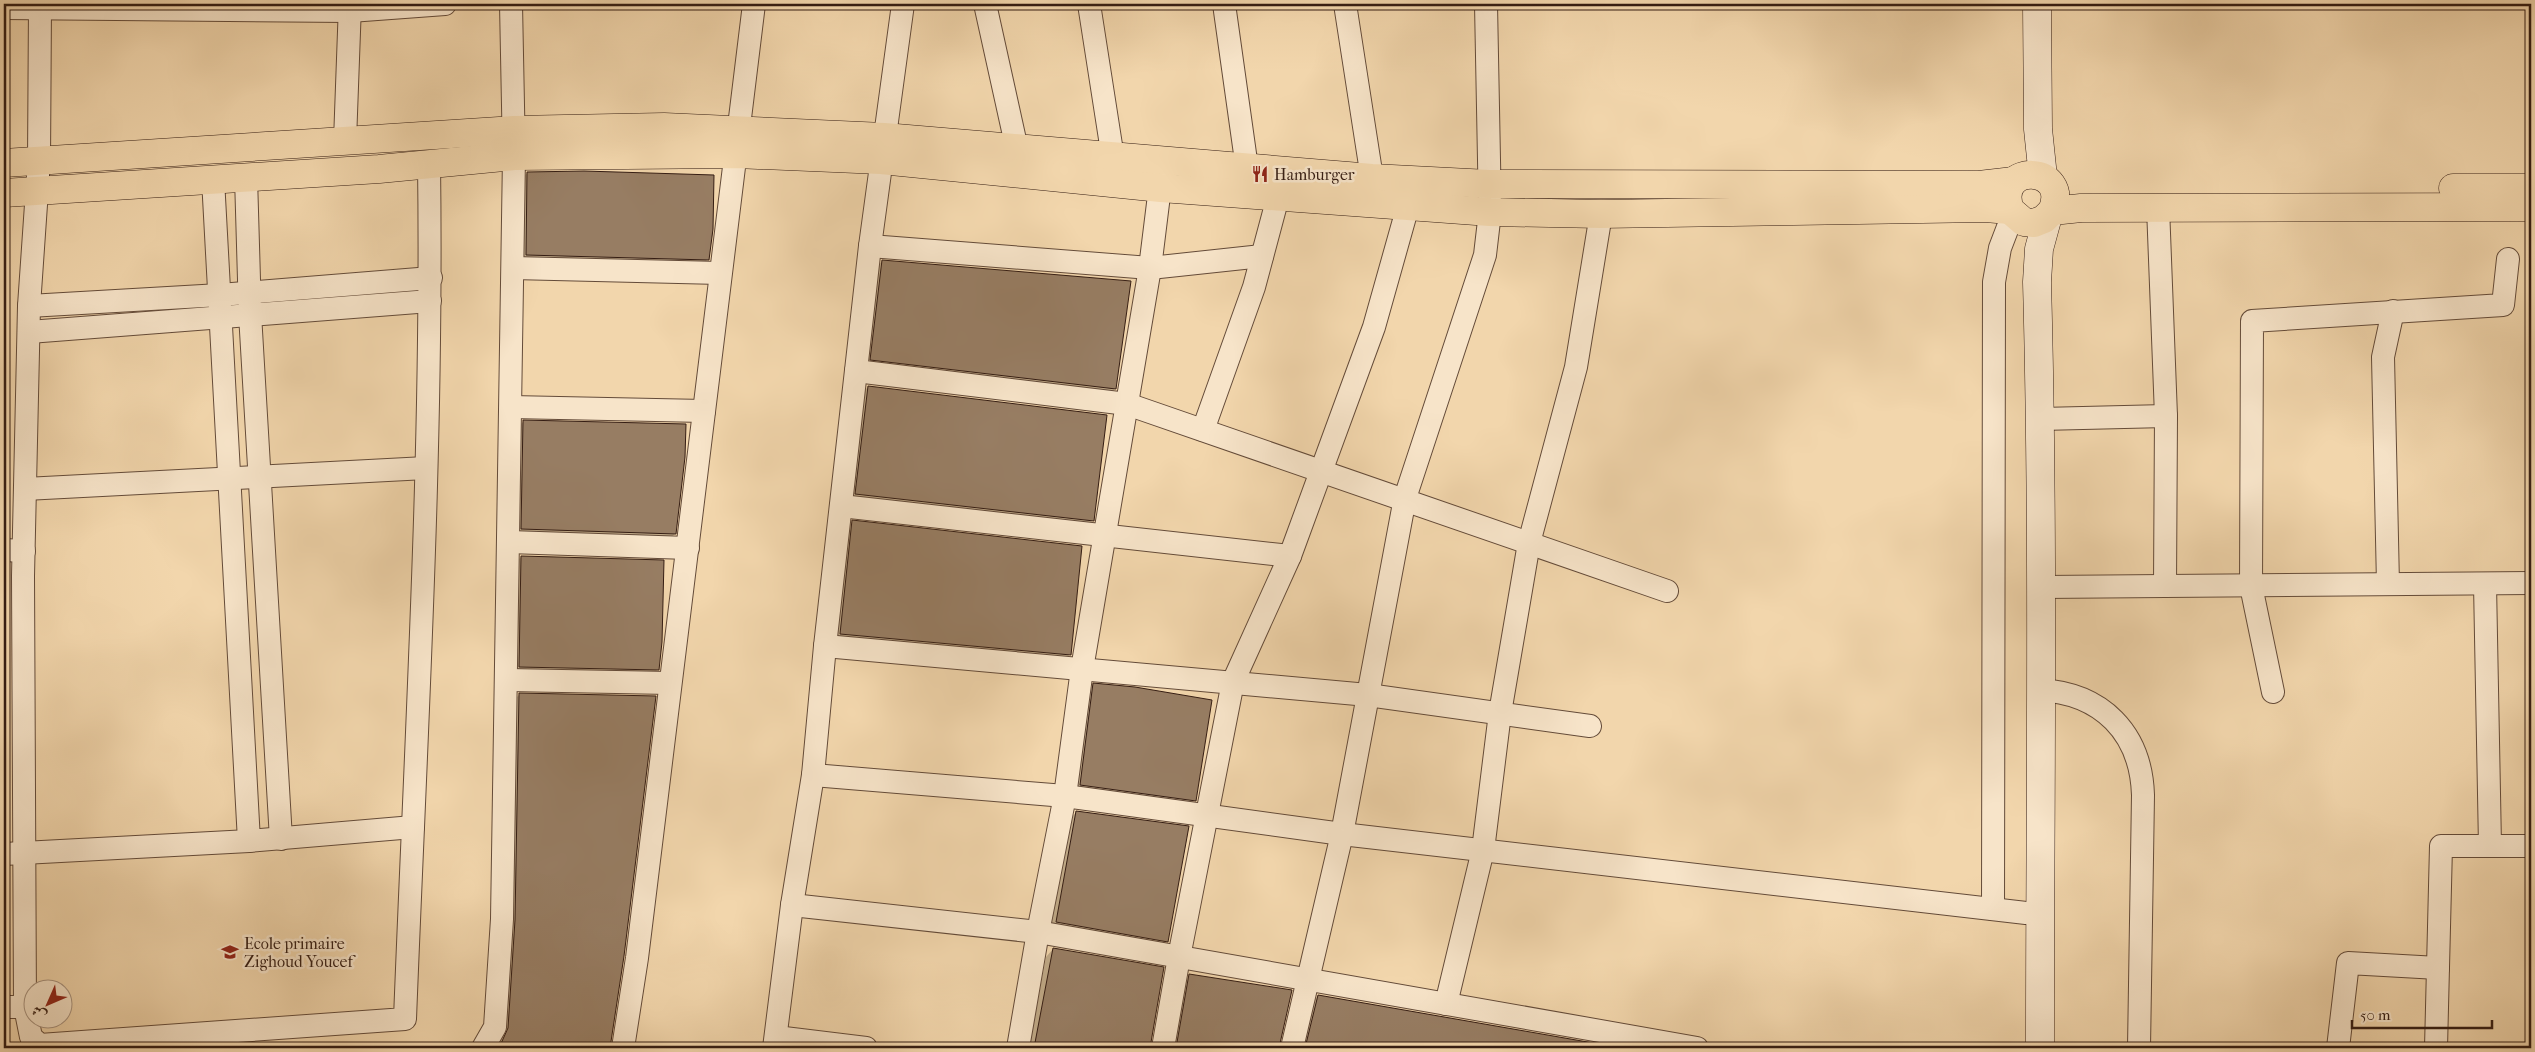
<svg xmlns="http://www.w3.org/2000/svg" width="2535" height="1052" viewBox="0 0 2535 1052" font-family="'IM FELL French Canon',Amiri,serif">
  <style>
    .shadow { fill: #0003 }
    .building { fill: #977d63; stroke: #351d13 }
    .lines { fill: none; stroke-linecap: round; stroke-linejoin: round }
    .street-casing { stroke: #644b39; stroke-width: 24 }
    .secondary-casing { stroke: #351d13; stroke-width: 29 }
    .primary-casing { stroke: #351d13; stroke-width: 29 }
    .street { stroke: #f7e4c9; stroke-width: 22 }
    .secondary { stroke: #f7e4c9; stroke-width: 28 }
    .primary { stroke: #f2d6ac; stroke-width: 28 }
    .labels { text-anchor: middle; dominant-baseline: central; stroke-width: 5; stroke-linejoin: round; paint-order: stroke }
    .poi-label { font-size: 16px; fill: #351d13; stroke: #f7e4c9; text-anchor: start }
  </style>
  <rect width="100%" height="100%" fill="#f2d6ac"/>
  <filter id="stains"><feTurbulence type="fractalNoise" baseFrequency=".004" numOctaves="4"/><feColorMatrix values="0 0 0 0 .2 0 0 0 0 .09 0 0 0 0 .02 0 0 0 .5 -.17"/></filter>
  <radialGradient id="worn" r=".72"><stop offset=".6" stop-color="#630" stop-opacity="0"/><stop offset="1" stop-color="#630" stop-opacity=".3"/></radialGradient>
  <g class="shadow">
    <polygon points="527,173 708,259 701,266 519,262 520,180"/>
    <polygon points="882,261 1115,389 1108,396 864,366 875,269"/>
    <polygon points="868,387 1093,520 1085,528 849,501 861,394"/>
    <polygon points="523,422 675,534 667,541 514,536 516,429"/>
    <polygon points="853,522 1070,654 1063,662 833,641 845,529"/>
    <polygon points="521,557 658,669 651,676 512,674 514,564"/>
    <polygon points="1094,685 1195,800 1187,807 1073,792 1086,692"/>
    <polygon points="519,695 609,1046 609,1048 495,1048 512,702"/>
    <polygon points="1077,812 1167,941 1160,948 1050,929 1069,819"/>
    <polygon points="1053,949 1162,968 1149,1048 1029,1048 1046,957"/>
    <polygon points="1190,975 1278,1046 1279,1048 1172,1048 1182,983"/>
    <polygon points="1318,996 1607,1047 1607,1048 1300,1048 1311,1003"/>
  </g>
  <g class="building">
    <polygon points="584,171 714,175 713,229 709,260 526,255 527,172"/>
    <polygon points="882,260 1131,281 1116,389 870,360"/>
    <polygon points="868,386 1107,415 1094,521 855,494"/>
    <polygon points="523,420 686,424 685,457 676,534 521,529"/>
    <polygon points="852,520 1082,546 1071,655 840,634"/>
    <polygon points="521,556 664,560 662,642 659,670 519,667"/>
    <polygon points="1093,683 1135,687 1212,700 1196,801 1080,785"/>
    <polygon points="519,693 656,696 624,956 610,1048 499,1048 508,1028 515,920"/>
    <polygon points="1076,811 1189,826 1168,942 1056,922"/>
    <polygon points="1053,948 1164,967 1150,1048 1034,1048"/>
    <polygon points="1189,974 1292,990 1279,1048 1176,1048"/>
    <polygon points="1318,995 1599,1044 1599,1048 1305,1048"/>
  </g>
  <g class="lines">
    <g class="street-casing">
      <g id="street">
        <path d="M40 4 39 161 29 306 23 576 25 1007 31 1037 40 1045 405 1019C416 734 433 448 429 163"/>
        <polyline points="985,4 1017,149"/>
        <polyline points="1089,4 1113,158"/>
        <polyline points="1224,4 1247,168"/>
        <polyline points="1345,4 1372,178"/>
        <polyline points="4,8 350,11 445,4"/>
        <polyline points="345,141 350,4"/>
        <polyline points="246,177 250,314 281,839"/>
        <polyline points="213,179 249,841"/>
        <polyline points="2158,207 2166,416 2165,586"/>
        <polyline points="870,246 1150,268 1262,256"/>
        <polyline points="513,268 720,273"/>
        <polyline points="29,306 220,295 431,278"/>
        <polyline points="29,332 430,301"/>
        <polyline points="856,371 1127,404 1667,591"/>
        <polyline points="511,407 704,411"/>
        <polyline points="2041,419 2166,416"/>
        <polyline points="1203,430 1254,287 1278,197"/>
        <polyline points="25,489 426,468"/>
        <polyline points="841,506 1290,556"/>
        <polyline points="509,542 688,548"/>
        <polyline points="4,550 24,551"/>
        <polyline points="2388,584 2383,357 2393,311"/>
        <polyline points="2485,584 2490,846"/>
        <polyline points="2042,587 2531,583"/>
        <polyline points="825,646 1368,695 1590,726"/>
        <polyline points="506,680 670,683"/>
        <path d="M2039 690C2102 693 2141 733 2143 795L2139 1048"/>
        <polyline points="2273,692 2251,586 2252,321 2503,305 2508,259"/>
        <polyline points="813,775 1065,796 1342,834 2026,913"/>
        <polyline points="4,854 249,841 413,827"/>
        <polyline points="792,905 1038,932 1697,1048"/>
        <polyline points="1993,909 1994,282 2000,248 2013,214"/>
        <polyline points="1446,1004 1483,850 1500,713 1529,543 1576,367 1601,214"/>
        <polyline points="4,1007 25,1007"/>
        <polyline points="776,1037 866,1048"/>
        <polyline points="483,1048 495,1027 502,919 514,156 511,4"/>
        <polyline points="623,1048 637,958 754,4"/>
        <polyline points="774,1048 792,905 813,775 825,646 870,246 903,4"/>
        <polyline points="1018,1048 1038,932 1065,796 1082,669 1150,268 1162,171"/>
        <polyline points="1163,1048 1179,957 1233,682 1290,556 1374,327 1408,206"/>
        <polyline points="1292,1048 1342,834 1405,498 1485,255 1490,212 1486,4"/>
        <polyline points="2338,1048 2348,963 2438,968"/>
        <polyline points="2436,1048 2441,846 2531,846"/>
      </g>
    </g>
    <g class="secondary-casing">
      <g id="secondary">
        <polyline points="2037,4 2038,129 2043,177"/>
        <path d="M2040 1048C2040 793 2044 538 2037 282L2039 249 2048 216"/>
      </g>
    </g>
    <g class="primary-casing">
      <g id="primary">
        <polyline points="4,163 514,130 664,127 884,137 1372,178 1489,184 1979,185 2014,181"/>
        <polyline points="2453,188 2531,188"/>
        <polyline points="4,193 379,169 514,156 736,154 881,160 1161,188 1490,212 1601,214 1985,208 2010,210"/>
        <path d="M2052 211C2072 165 1993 161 2010 210L2024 222 2034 223 2044 219 2052 211 2081 208 2531 207"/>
      </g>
    </g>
    <use href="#street" class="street"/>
    <use href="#secondary" class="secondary"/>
    <use href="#primary" class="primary"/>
  </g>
  <defs>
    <g id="restaurant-bare" transform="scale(1.35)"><path d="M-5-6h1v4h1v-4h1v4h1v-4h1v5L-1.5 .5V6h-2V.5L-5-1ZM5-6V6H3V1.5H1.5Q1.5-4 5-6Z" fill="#8f2418" stroke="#f7e4c9" stroke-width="2.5" paint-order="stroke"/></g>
    <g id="school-bare" transform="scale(1.35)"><path d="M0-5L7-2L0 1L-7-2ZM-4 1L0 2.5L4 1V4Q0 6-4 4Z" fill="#8f2418" stroke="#f7e4c9" stroke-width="2.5" paint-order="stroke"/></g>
  </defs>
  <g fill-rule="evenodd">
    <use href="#restaurant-bare" x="1260" y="174"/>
    <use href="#school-bare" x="230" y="952"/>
  </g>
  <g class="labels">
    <g class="poi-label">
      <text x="1274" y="174">Hamburger</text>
      <text x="244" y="943">Ecole primaire<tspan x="244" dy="18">Zighoud Youcef</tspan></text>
    </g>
  </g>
  <rect width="2535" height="1052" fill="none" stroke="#f2d6ac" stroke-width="20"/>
  <rect x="5" y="5" width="2525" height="1042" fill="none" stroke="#351d13" stroke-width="2.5"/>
  <rect x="10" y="10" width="2515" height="1032" fill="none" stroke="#351d13"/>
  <g transform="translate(48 1004) rotate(225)"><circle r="24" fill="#f7e4c9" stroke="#a99480"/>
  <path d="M0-4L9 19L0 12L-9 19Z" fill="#8f2418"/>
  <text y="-8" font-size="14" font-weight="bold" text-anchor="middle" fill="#351d13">ش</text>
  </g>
  <path d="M2352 1020v8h140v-8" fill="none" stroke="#351d13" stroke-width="2.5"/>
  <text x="2360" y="1020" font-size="15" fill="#351d13" stroke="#f7e4c9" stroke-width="4" paint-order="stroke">50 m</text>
  <rect width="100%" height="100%" filter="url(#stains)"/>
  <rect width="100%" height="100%" fill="url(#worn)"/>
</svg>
